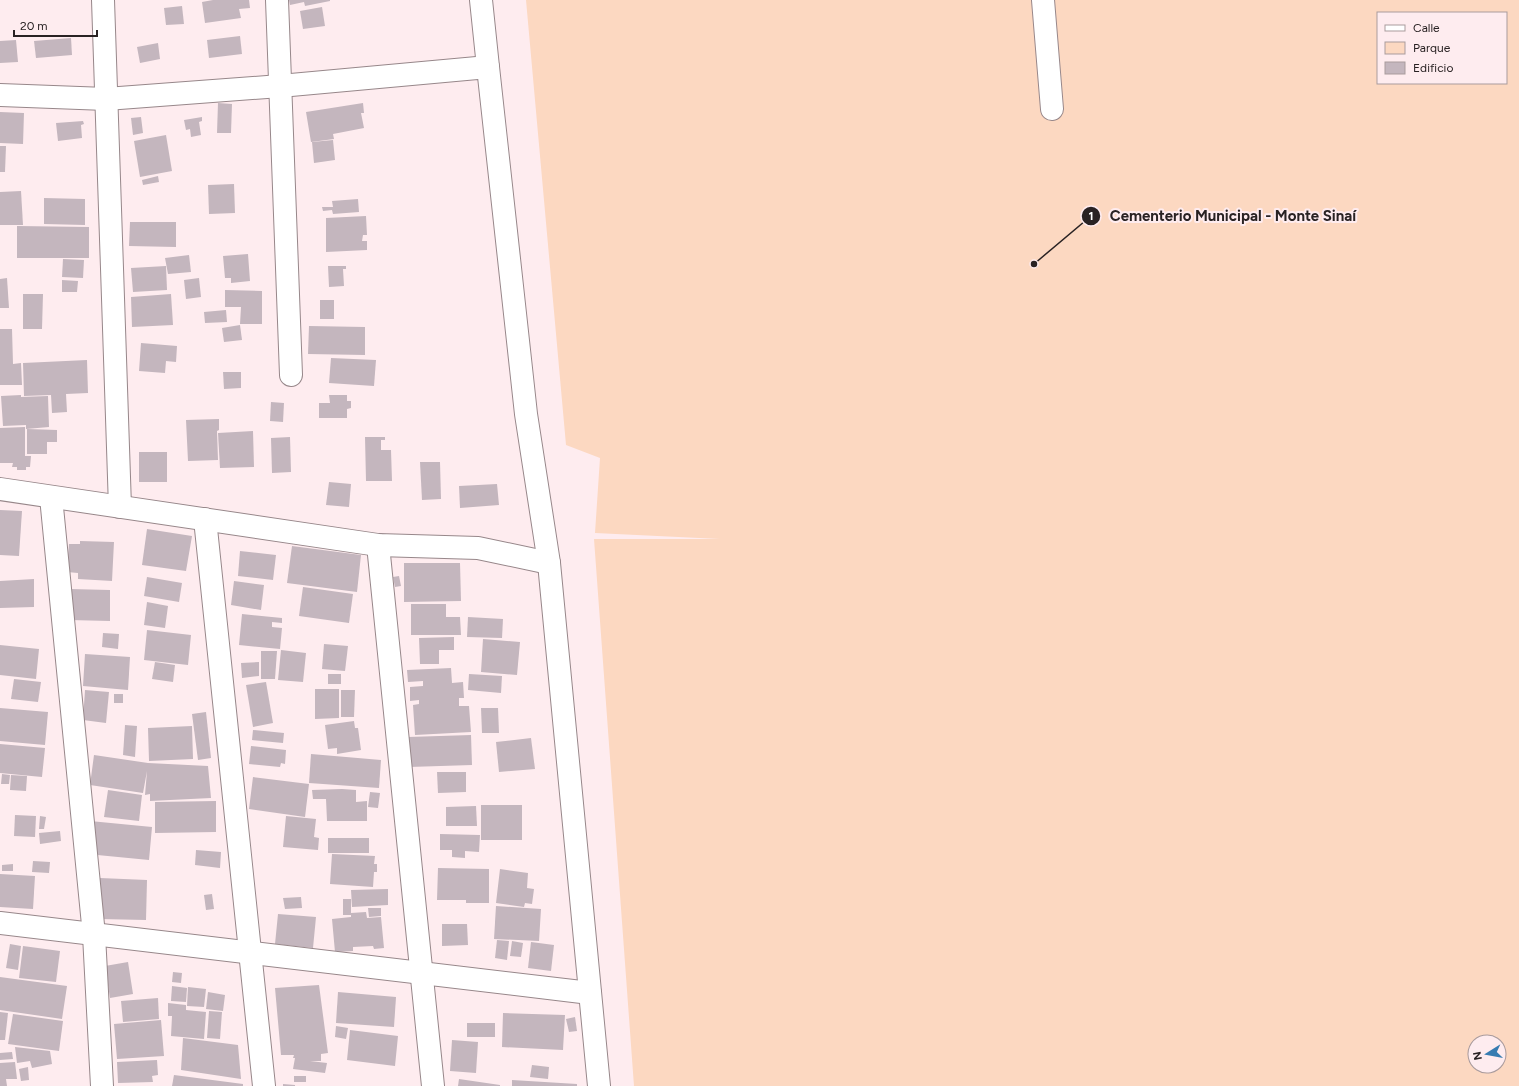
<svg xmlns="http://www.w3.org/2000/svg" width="1519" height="1086" viewBox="0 0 1519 1086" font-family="Figtree,sans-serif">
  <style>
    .green { fill: #fcd8c1; fill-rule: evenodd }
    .building { fill: #c4b6be }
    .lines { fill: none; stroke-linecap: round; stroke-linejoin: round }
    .minor-casing { stroke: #97878a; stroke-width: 24 }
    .minor { stroke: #fff; stroke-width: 22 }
    .leader { fill: none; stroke: #292223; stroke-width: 1.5 }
    .callout-dot { fill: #292223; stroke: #feecef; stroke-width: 1.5 }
    .mark-label { font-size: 12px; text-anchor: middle; font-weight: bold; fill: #fff }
    .callout-label { font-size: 15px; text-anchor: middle; font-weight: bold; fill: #292223; stroke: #feecef; stroke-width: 4; stroke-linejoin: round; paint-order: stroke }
  </style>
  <rect width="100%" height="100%" fill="#feecef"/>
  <path class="green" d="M526 0H1519V1086H634L594 539H720L595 533 600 458 566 445ZM1378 13H1506V83H1378ZM1475 1042H1499V1066H1475Z"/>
  <g class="building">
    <polygon points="213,0 249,0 250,8 239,9 241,18 205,23 202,2"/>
    <polygon points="289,0 330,0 330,1 305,6 304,2 290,5"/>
    <polygon points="182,6 184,24 166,25 164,8"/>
    <polygon points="322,7 325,26 303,29 300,11"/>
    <polygon points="240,36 242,54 209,58 207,40"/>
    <polygon points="71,38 72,55 36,58 34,41"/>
    <polygon points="16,40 18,62 0,63 0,41"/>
    <polygon points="158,43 160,59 140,63 137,47"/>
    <polygon points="218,103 232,104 231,133 217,133"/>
    <polygon points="363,103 364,113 361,113 364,128 333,134 334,139 311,142 306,112"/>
    <polygon points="0,112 24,113 23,144 0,143"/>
    <polygon points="141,117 143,133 133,135 131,118"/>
    <polygon points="202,117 202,121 199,122 201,135 191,137 190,129 186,130 184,120"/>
    <polygon points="83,121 84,124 81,125 82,138 58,141 56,123"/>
    <polygon points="166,135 172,171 140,177 134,141"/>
    <polygon points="333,140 335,160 314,163 312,142"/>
    <polygon points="0,146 6,146 5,172 0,172"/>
    <polygon points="158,176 159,182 143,185 142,180"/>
    <polygon points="234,184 235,213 209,214 208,185"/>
    <polygon points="21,191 23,225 0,225 0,192"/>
    <polygon points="44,198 85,199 85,225 44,224"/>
    <polygon points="358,199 359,212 333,214 332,210 323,211 322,207 333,207 332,201"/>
    <polygon points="366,216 367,235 363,235 362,241 367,241 367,250 326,252 326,218"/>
    <polygon points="130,222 176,222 176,247 129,246"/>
    <polygon points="17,226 89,227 89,258 17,258"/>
    <polygon points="248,254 250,281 231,283 231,278 225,278 223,256"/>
    <polygon points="189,255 191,272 168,274 165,258"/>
    <polygon points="63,259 84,260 83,278 62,277"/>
    <polygon points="166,266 167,290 133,292 131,268"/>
    <polygon points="328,266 346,266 346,269 343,269 344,286 329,287"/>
    <polygon points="7,278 9,308 0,308 0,279"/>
    <polygon points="199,278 201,297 186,299 184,280"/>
    <polygon points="62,280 78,281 77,292 62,292"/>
    <polygon points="225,290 262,291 262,324 240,324 241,307 225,307"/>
    <polygon points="23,294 43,294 42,329 23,329"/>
    <polygon points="171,294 173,325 132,327 131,297"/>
    <rect x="320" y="300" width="14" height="19"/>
    <polygon points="226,310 227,322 205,323 204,312"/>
    <polygon points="240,325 242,340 224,342 222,328"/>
    <polygon points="309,326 365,327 365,355 308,354"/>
    <polygon points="0,329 12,329 13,364 21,363 22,385 0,385"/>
    <polygon points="141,343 177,346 176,362 166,361 165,373 139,371"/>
    <polygon points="331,358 376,360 374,386 329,383"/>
    <polygon points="87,360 88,393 66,394 67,412 52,413 51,395 24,396 23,363"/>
    <polygon points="223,372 241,372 241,388 224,389"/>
    <polygon points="21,395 21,397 48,396 49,427 26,429 26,425 3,426 1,396"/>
    <polygon points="329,395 347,395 347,401 351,401 351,408 347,409 347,418 319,418 319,403 330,403"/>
    <polygon points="271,402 284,403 283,422 270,421"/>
    <polygon points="219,419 219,430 217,431 218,460 188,461 186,420"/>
    <polygon points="25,427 25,456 31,456 30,467 26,467 26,470 17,470 17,467 12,467 13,463 0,463 0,428"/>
    <polygon points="27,429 57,430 57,442 47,442 47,454 27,454"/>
    <polygon points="253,431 254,467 220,468 218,433"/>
    <polygon points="290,437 291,472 272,473 271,438"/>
    <polygon points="365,437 385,437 385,440 381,440 381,450 391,450 392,481 366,481"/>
    <rect x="139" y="452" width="28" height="30"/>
    <polygon points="420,462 440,462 441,499 422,500"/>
    <polygon points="329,482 351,484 349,507 326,505"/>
    <polygon points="497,484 499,505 460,508 459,486"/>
    <polygon points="0,510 22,511 19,556 0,555"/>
    <polygon points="147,529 192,536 186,571 142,565"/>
    <polygon points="80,541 114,542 112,581 78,579 78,573 67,572 69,544 80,544"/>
    <polygon points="292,546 361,555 357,592 287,583"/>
    <polygon points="240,551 276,555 273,580 238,576"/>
    <polygon points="404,563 460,563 461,601 404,602"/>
    <polygon points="399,576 401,586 395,587 393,577"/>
    <polygon points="147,577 182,583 179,602 144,596"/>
    <polygon points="34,579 34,607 0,608 0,581"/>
    <polygon points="234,581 264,585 261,610 231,605"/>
    <polygon points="303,587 353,594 349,623 299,616"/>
    <polygon points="70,589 110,590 110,621 69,620"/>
    <polygon points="147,602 168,606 165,628 144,625"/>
    <polygon points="411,604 446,604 446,617 460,617 461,635 411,635"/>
    <polygon points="242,614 282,618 282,623 272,622 272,627 282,628 280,649 239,645"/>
    <polygon points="468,617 503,619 502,638 467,637"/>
    <polygon points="147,630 191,635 188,665 144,660"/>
    <polygon points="103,633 119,634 118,649 102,647"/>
    <polygon points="454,637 454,650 439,650 439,664 420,664 419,638"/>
    <polygon points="483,639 520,642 517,675 481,672"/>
    <polygon points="324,644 348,646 345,671 322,669"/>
    <polygon points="0,645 39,649 36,679 0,675"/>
    <polygon points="281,650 306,653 303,682 278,680"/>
    <polygon points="261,651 277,651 275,679 261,679"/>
    <polygon points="85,654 130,657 128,690 83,686"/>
    <polygon points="155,662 175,665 173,682 152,679"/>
    <polygon points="259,662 259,676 242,678 241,663"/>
    <polygon points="451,668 452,683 463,682 464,698 459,698 459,706 469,706 471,732 415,735 413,705 419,704 419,700 410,701 410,687 423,686 423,681 408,682 407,670"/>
    <rect x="328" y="674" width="13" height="10"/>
    <polygon points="469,674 502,676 501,693 468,690"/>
    <polygon points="14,679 41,682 38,702 11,699"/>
    <polygon points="266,682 273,723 253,727 246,685"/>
    <polygon points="315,689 339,689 339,718 315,719"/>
    <polygon points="85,690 109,692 106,723 83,720"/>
    <polygon points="341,690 355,690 354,717 341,717"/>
    <rect x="114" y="694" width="9" height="9"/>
    <polygon points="0,708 48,712 45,745 0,741"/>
    <polygon points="481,708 498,708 499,733 482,733"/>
    <polygon points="206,712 211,758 198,760 192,714"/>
    <polygon points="354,721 355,728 358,728 361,750 337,754 337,748 328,749 325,725"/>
    <polygon points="125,725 137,726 135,757 123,755"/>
    <polygon points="192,726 193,759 149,761 148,728"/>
    <polygon points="253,730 284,733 283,743 252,740"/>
    <polygon points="471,735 472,765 409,767 408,737"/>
    <polygon points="531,738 535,769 499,772 496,742"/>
    <polygon points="0,744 45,748 42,777 0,773"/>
    <polygon points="251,746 286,750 285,764 281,763 280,767 249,764"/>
    <polygon points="311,754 381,760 379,788 309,783"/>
    <polygon points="94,755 148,763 208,766 211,798 150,801 150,794 145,795 147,771 143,793 90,785"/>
    <polygon points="437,772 466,772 466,792 438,793"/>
    <polygon points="2,774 10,775 9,784 1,784"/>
    <polygon points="11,775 27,776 26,791 10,790"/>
    <polygon points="253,777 309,784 305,817 249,809"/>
    <polygon points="342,789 356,790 356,802 367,801 367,821 327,821 326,799 313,799 312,790"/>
    <polygon points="108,790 142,795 139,821 104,817"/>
    <polygon points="370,792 380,793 378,808 368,807"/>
    <polygon points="216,801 216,832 155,833 155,802"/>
    <rect x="481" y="805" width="41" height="35"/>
    <polygon points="476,806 477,826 446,826 446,807"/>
    <polygon points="15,815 36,816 35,837 14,836"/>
    <polygon points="40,816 46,817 44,829 39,829"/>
    <polygon points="286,816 316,819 314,837 319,838 318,850 283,847"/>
    <polygon points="90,821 152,827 149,860 87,854"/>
    <polygon points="60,831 61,841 40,844 39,833"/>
    <polygon points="440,834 480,835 479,852 465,851 465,858 452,857 452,850 440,850"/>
    <rect x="328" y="838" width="41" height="15"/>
    <polygon points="196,850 221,852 220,868 195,865"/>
    <polygon points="332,854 375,856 374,864 377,864 377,872 374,872 373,887 330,884"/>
    <polygon points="33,861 50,862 49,873 32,872"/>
    <polygon points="13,864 13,871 2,871 2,865"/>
    <polygon points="438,868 489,869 489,903 466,903 466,900 437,900"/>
    <polygon points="500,869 528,873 527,888 534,889 532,904 525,903 524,907 496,903"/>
    <polygon points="0,874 35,876 33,909 0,907"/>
    <polygon points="100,878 147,880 146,920 99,919"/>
    <polygon points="388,889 388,905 352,907 351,890"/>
    <polygon points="212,894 214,909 206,910 204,895"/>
    <polygon points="301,897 302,908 285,909 283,898"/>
    <polygon points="343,899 351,899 351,913 366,912 367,918 381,917 384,948 374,949 373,946 353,947 353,951 335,952 332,919 351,917 351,915 343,915"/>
    <polygon points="496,906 541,909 539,941 494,939"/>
    <polygon points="368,908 381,908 381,916 369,917"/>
    <polygon points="278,914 316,917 313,948 275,944"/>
    <polygon points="442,924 467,924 468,945 442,946"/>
    <polygon points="497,940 509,941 507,960 495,958"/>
    <polygon points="512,941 523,943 521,957 510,956"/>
    <polygon points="531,942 554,945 551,971 528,968"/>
    <polygon points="10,944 21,946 18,970 6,968"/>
    <polygon points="23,946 60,951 56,982 19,978"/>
    <polygon points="128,962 133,994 110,998 105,966"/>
    <polygon points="173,972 182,973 181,983 172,982"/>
    <polygon points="0,977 67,986 62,1019 0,1010"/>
    <polygon points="319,985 328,1053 321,1054 321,1061 310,1061 327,1063 325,1073 293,1069 295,1058 293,1058 294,1055 281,1055 275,988"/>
    <polygon points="172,986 187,988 186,1002 171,1001"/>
    <polygon points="188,987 206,989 204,1007 187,1006"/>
    <polygon points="208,992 225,995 223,1011 206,1009"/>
    <polygon points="338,992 396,997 394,1027 336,1023"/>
    <polygon points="158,998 159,1019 123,1022 121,1001"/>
    <polygon points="168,1003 186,1005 186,1010 206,1012 204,1039 171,1036 172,1016 168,1016"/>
    <polygon points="209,1011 222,1012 220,1039 207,1038"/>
    <polygon points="0,1012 8,1013 5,1040 0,1040"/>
    <polygon points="503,1013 565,1015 563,1050 502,1047"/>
    <polygon points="13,1014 63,1021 59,1051 8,1044"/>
    <polygon points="575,1017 577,1031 569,1032 566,1019"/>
    <polygon points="161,1020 164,1056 117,1059 114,1024"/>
    <rect x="467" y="1023" width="28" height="14"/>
    <polygon points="336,1026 348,1028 346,1039 335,1037"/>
    <polygon points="350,1030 398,1036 395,1066 347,1060"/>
    <polygon points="183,1038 238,1045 241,1079 181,1070"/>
    <polygon points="452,1040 478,1042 476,1073 450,1071"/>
    <polygon points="15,1047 50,1051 52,1064 32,1068 30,1061 17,1063"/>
    <polygon points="12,1052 13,1059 0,1060 0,1053"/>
    <polygon points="157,1060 158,1075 152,1076 153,1082 118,1083 117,1062"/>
    <polygon points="15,1062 17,1079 6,1079 7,1086 0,1086 0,1063"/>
    <polygon points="532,1065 549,1067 548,1079 530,1077"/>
    <polygon points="28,1067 29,1080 21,1081 19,1069"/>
    <polygon points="174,1075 243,1084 243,1086 172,1086"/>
    <rect x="294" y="1076" width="12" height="6"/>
    <polygon points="459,1079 500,1085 500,1086 458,1086"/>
    <polygon points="512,1080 577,1084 577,1086 512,1086"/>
    <polygon points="283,1084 295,1085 295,1086 283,1086"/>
  </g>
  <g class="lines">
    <g class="minor-casing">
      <g id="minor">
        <polyline points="103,0 120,507"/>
        <polyline points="277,0 291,375"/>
        <polyline points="481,0 488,67"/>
        <polyline points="1043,0 1052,109"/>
        <polyline points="0,95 106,99 280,86 488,67 526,414 549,563 599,1086"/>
        <polyline points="0,489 378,545 478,548 549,563"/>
        <polyline points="51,497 94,935 102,1086"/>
        <polyline points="205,519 264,1086"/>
        <polyline points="378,545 433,1086"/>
        <polyline points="0,923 590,993"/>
      </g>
    </g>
    <use href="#minor" class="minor"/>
  </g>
  <path class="leader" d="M1034 264L1091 216"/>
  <g class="callout-dot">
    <circle cx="1034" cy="264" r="4"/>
    <circle cx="1091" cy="216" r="10"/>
  </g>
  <g class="mark-label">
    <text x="1091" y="220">1</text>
  </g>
  <g class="callout-label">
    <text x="1233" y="221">Cementerio Municipal - Monte Sinaí</text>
  </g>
  <rect x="1377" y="12" width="130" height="72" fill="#feecef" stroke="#a99b9d"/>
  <rect x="1385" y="25" width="20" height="6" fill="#ffffff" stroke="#a99b9d"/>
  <text x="1413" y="32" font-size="12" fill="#292223">Calle</text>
  <rect x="1385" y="42" width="20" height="12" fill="#fcd8c1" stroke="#a99b9d"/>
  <text x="1413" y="52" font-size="12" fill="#292223">Parque</text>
  <rect x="1385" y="62" width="20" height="12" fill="#c4b6be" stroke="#a99b9d"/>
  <text x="1413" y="72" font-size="12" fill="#292223">Edificio</text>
  <g transform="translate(1487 1054) rotate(259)"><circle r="19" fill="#feecef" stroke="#a99b9d"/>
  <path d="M0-3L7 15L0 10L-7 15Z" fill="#377cb1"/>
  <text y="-6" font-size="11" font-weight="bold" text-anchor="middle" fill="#292223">N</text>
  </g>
  <path d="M14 30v6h83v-6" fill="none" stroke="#292223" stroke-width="2"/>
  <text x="20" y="30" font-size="12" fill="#292223" stroke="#feecef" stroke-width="3" paint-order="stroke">20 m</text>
</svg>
